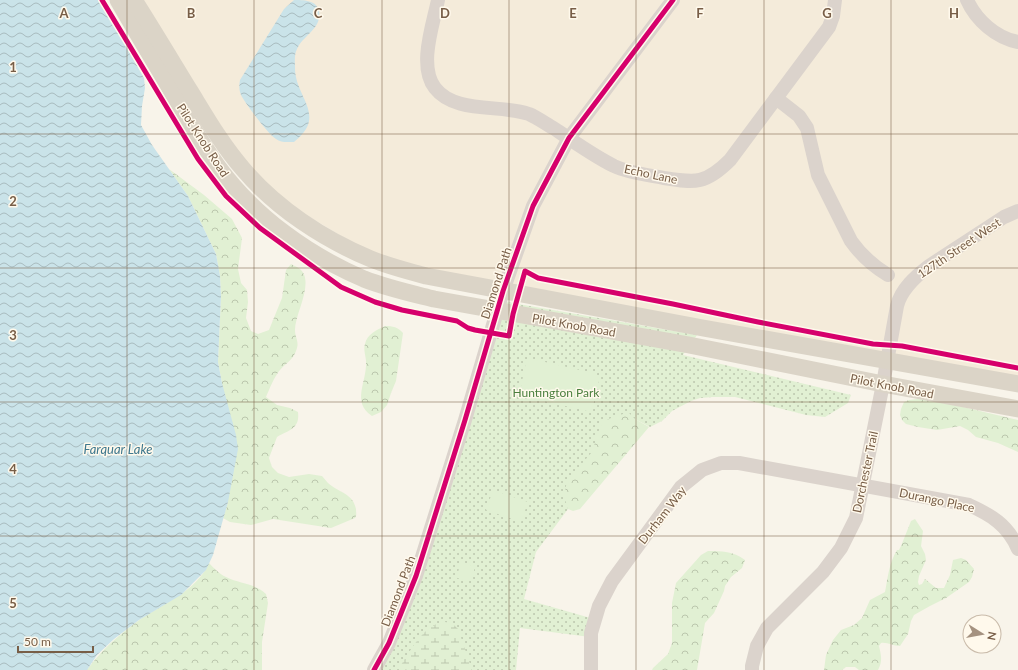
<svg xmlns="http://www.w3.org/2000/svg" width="1018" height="670" viewBox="0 0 1018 670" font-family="Lato,sans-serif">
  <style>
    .residential { fill: #f4ebda }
    .grass { fill: url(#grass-dots) }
    .forest { fill: url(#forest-crowns) }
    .wetland { fill: url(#wetland-marsh) }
    .garden { fill: #e1f0d3 }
    .water { fill: url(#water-waves) }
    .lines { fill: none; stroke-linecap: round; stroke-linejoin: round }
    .minor { stroke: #dbd3cc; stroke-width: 14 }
    .major { stroke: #dbd4c7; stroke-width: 17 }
    .cycleway-casing { stroke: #fff9ec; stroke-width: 8 }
    .cycleway { stroke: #d6006c; stroke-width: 5 }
    .grid { fill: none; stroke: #785e47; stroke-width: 1; stroke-opacity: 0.55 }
    .labels { text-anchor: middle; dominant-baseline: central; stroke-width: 3; stroke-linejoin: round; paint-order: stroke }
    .street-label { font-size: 12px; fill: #785e47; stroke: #fff9ec }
    .park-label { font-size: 12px; fill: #4b7f3e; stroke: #fff9ec }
    .water-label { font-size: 13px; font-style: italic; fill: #3f788e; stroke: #fff9ec }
    .grid-label { font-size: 13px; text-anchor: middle; font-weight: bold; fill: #785e47; stroke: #fff9ec; stroke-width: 3; stroke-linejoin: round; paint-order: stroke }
  </style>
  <defs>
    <pattern id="grass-dots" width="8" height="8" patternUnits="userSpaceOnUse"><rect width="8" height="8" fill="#e1f0d3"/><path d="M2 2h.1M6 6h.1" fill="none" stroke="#bbc6ad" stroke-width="1.8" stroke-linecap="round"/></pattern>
    <pattern id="forest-crowns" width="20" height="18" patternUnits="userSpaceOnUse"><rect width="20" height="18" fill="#e1f0d3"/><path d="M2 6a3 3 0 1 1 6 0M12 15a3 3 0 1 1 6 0" fill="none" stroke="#bbc6ad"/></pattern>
    <pattern id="wetland-marsh" width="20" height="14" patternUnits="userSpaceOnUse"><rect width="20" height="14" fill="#e1f0d3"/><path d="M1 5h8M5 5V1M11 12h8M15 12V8" fill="none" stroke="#bbc6ad"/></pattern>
    <pattern id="water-waves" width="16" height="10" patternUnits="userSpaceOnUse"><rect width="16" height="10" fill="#cae3e9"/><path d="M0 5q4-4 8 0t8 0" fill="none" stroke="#a9bbbf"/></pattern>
  </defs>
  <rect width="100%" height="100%" fill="#f8f4ea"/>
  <polygon class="residential" points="134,0 1018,0 1018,384 393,267 263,189"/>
  <polygon class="grass" points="501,301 697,335 683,355 851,395 848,403 825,417 806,415 735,397 713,397 700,398 691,401 672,411 662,421 650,427 635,419 536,552 524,599 594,619 590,637 520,628 516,670 371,670 392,631"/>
  <g class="forest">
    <path d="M169 169 204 195 232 219 242 238 238 269 241 283 247 290 248 302 246 318 251 331 258 334 269 330 282 298 286 270 291 264C294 266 298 267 300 269 315 282 295 313 295 330 295 338 300 342 296 351 293 360 286 363 280 370 274 377 270 388 266 397L277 405 290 408 298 412C300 429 289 430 277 437L269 458 272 467 278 473 289 477 309 474 322 476C324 478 326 481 328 483 339 493 353 493 356 509 356 513 357 515 355 518L331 528 273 519 251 525 230 522 223 518 228 502 222 383 218 362 221 296 220 276 216 254 188 196Z"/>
    <path d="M385 326C393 326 398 327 403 333L396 381 391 393 387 405 381 412 372 416C351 402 367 382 366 362 366 357 363 349 365 344 367 334 377 330 385 326Z"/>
    <polygon points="925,398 1018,420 1018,452 998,443 976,437 968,430 960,426 937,430 918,427 906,424 902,420 900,415 901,409 904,402 909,400"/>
    <polygon points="627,411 635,419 649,427 580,509 573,511 568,509 564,496 567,481 592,452 600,427 603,422 611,418 623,414"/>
    <path d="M915 519 923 531 921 546 925 554 926 560 919 576 918 582 919 585 922 584 925 579 936 588H944L950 575 953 560 961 558 966 560 974 569 972 577 969 582 946 598 930 606 914 615 911 621 908 634 900 646C893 646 887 642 881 643L879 646C881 655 883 661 878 670H859L855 667H846L842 670H824L826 655 833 640 841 630 854 625 862 618 870 600 885 592C888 577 889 563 897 550H899L901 546 911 521Z"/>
    <path d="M708 551C722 551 733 551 745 560L742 568 731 577 725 586 724 591 714 613 705 623 697 670H652L653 668 668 654 672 643V603L676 583 701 555Z"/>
    <path d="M209 563C214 568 219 574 226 577 240 584 254 583 266 594L268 603 262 642V670H87C101 650 119 635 138 621 162 604 197 591 209 563Z"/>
  </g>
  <path class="wetland" d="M442 622C449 622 453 623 458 629L472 670H408L399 668C410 652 421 628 442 622Z"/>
  <g class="garden">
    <polygon points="532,359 593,373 599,381 593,406 587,411 527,397 520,391 526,362"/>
    <polygon points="493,490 528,502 521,522 486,510"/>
    <polygon points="460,563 475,566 472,581 457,578"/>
  </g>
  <g class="water">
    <polygon points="0,0 100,0 105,7 126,46 144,78 145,88 142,106 141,125 152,145 188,196 216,254 220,276 221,296 218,362 222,383 236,435 238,449 228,502 213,555 206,570 181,595 139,620 114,639 97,655 87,670 0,670"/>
    <path d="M294 0C303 0 317 0 319 11 322 29 303 35 297 49 294 55 295 62 295 68 295 98 328 115 294 142 287 142 281 143 276 139 268 134 245 103 241 95 239 90 239 85 240 80L284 9Z"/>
  </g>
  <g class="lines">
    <g class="minor">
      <path d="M438 0C433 25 418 66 435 88 455 114 500 104 529 114 538 118 546 124 555 129 574 142 594 156 614 166 629 173 648 175 664 178 696 183 706 184 730 160L829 27 833 16 835 0"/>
      <path d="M967 0C976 20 996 38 1018 42"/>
      <path d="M776 98 799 116 807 128 818 175 851 241C861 255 873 266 888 275"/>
      <polyline points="374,670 389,643 416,576 465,420 503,291 533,206 569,138 673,0"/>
      <path d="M591 670V633L599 606 612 581 681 487 702 470 721 463H739L969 505C991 515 1008 525 1018 549"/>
      <path d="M752 670V666L757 646 767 628 823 572 841 548 856 518 883 384 897 306C901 289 916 276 929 266L1004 217 1018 211"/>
    </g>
    <g class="major">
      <path d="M118 0C138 35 159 69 179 104 192 126 204 148 219 168 255 217 308 255 364 279 387 288 410 293 434 299L689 345 883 384 1018 409"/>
      <path d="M134 0C153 30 171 60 190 91 206 117 222 145 243 169 276 208 323 239 371 259 388 266 407 271 426 276L703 328 1018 384"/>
    </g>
    <g class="cycleway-casing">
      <g id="cycleway">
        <polyline points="102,0 198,159 226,196 260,228 341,287 375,302 402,310 457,321 468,328 475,330 509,336 513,314 525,271 538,278 673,304 758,322 873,344 902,346 1018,368"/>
        <polyline points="374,670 389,643 416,576 465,420 503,291 533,206 569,138 673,0"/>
      </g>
    </g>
    <use href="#cycleway" class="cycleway"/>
  </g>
  <path class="grid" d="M127 0V670M254 0V670M382 0V670M509 0V670M636 0V670M764 0V670M891 0V670M0 134H1018M0 268H1018M0 402H1018M0 536H1018"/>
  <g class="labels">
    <g class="street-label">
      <text transform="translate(203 140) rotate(57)">Pilot Knob Road</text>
      <text transform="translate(651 174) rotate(12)">Echo Lane</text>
      <text transform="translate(959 248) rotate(-34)">127th Street West</text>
      <text transform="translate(496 283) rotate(-72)">Diamond Path</text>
      <text transform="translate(574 325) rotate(10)">Pilot Knob Road</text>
      <text transform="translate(892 386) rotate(11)">Pilot Knob Road</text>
      <text transform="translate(865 472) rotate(-78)">Dorchester Trail</text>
      <text transform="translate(937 500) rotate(12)">Durango Place</text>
      <text transform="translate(662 515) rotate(-52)">Durham Way</text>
      <text transform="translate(398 591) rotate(-69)">Diamond Path</text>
    </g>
    <g class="park-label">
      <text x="556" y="392">Huntington Park</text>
    </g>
    <g class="water-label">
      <text x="118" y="449">Farquar Lake</text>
    </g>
  </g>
  <g class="grid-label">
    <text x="64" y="18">A</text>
    <text x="191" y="18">B</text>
    <text x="318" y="18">C</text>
    <text x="445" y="18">D</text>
    <text x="573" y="18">E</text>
    <text x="700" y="18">F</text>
    <text x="827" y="18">G</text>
    <text x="954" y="18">H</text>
    <text x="13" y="72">1</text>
    <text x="13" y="206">2</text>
    <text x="13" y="340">3</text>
    <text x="13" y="474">4</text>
    <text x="13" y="608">5</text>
  </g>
  <g transform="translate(982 634) rotate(101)"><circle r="19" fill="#fff9ec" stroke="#c9bbaa"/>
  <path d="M0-3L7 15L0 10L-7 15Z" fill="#a59280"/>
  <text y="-6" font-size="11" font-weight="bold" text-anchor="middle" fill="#785e47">N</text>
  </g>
  <path d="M18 646v6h75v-6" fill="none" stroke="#785e47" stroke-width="2"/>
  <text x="24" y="646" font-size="12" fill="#785e47" stroke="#fff9ec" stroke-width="3" paint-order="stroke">50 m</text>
</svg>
